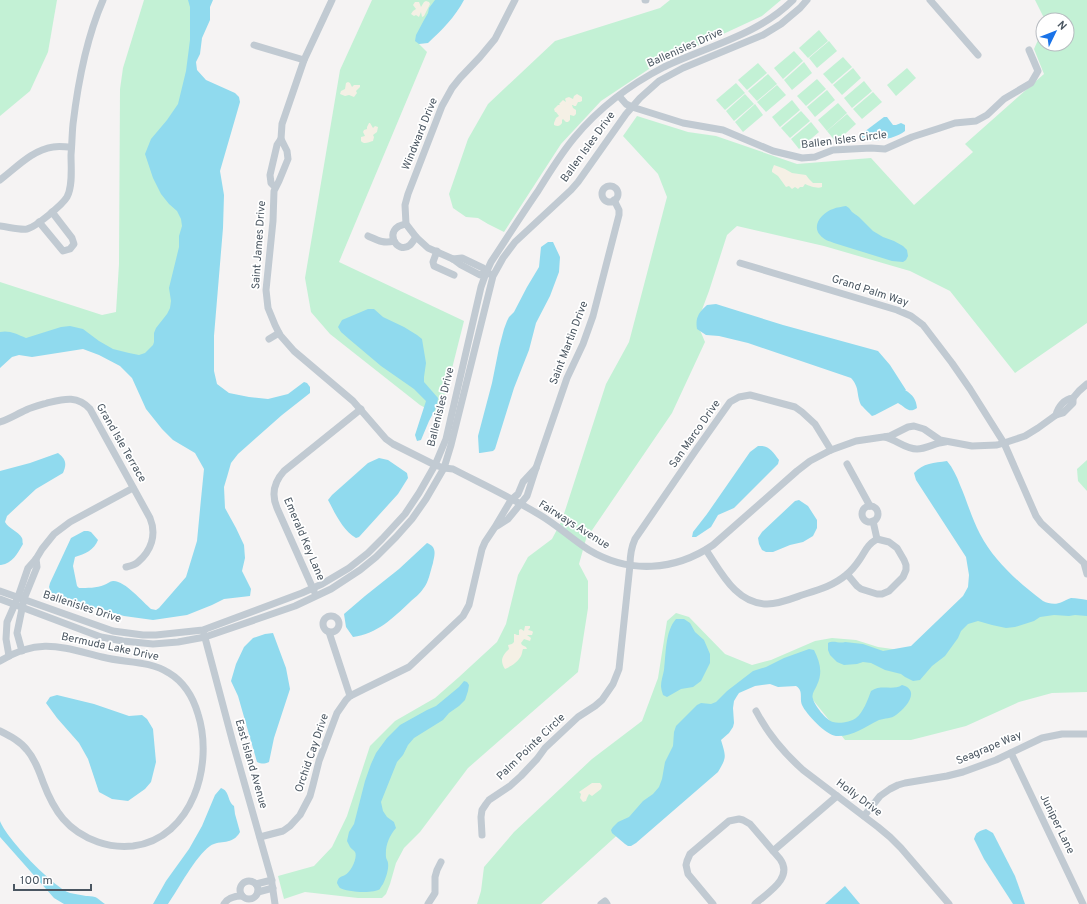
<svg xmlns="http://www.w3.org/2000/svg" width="1087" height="904" viewBox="0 0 1087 904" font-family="Overpass,sans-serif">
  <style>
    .green { fill: #c3f1d5 }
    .sand { fill: #f5f0e5 }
    .water { fill: #90daee }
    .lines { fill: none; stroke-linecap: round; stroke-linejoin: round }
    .minor { stroke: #c1cad2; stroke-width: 7 }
    .labels { text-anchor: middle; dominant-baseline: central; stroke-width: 3.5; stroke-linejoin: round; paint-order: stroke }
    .street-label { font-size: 11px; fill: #4a5661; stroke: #fff }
  </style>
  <rect width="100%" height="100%" fill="#f5f3f3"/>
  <g class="green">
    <polygon points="0,0 57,0 48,52 30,91 0,116"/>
    <polygon points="144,0 200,0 193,77 190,221 199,424 135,362 83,340 0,354 0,282 102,315 116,312 119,264 120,89 123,68"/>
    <polygon points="372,0 437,0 419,44 427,52 339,262 464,321 440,416 420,405 330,334 311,312 305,278 340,70"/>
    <polygon points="670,0 781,0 762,16 652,67 601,101 561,144 504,232 488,224 478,218 466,217 453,208 449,194 468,139 488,104 555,41 660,8"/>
    <polygon points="1035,0 1087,0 1087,323 1015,373 950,291 910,271 824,246 737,226 727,235 709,291 697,323 705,342 672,413 586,539 579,564 588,581 588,608 578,672 468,768 420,832 404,848 396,863 390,884 386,894 382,898 358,898 305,892 284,899 278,876 314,866 332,847 347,816 370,746 395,721 435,698 459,677 497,642 506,624 518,575 528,557 552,539 562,520 606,384 629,342 667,197 658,174 623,136 637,116 688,132 716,136 797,164 871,158 914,205 973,152 965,144 1044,74 1034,49 1043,29 1043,44 1067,44 1067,20 1045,20"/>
    <polygon points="819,30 828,41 808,58 799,48"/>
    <polygon points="829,41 837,51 817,68 809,58"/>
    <polygon points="794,51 803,61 783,79 774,68"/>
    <polygon points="843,57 852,67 832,84 823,74"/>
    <polygon points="804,62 812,73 792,90 784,80"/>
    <polygon points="758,63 767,73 747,90 738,80"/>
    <polygon points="853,68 861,78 842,95 833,85"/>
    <polygon points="907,68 916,78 896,96 887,85"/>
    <polygon points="768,74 777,84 757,101 748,91"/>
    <polygon points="817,79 826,89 806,106 797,96"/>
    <polygon points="864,81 872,91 852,108 844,98"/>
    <polygon points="736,83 745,93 725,110 716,100"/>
    <polygon points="777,85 786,95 766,112 757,102"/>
    <polygon points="827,90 835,100 815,117 807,107"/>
    <polygon points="873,92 882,102 862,119 853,109"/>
    <polygon points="745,94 754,104 734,121 726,111"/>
    <polygon points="792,100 800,110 780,127 772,117"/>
    <polygon points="838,103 847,113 827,131 818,120"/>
    <polygon points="755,104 763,115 743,132 735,122"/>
    <polygon points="801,111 810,121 790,138 781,128"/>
    <polygon points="847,114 856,124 836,142 827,131"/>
    <polygon points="811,122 819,132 799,149 791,139"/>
    <polygon points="1087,460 1087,491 1078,481 1077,469"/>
    <polygon points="1087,605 1087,692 1052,693 1019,702 966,726 911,740 845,740 801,685 758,679 735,693 671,779 644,811 541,904 477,904 481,891 484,867 514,832 592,759 642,721 658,678 667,621 676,613 689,617 725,654 752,665 771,660 815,641 832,638 856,640 878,647 921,653 984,611"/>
  </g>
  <g class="sand">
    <polygon points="426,1 429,2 430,4 424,16 422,17 421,12 419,17 416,15 414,16 411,14 413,11 416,9 413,5 415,2 419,2 421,7 424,2"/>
    <polygon points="348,82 350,83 352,87 354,85 360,85 360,87 356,91 357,93 354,97 349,95 345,96 340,94 341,91 345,89 346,83"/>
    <path d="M577 94 582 97V101L580 102H578L576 106H574L573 105H572L573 108 576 110V114L574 116 570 115V120L568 122H566L563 119 562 120V123C560 126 558 127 554 125V123L556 118 559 116 556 112H555L554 109 558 105H560L559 104 563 100 566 102 565 99 566 98 569 97 573 99 574 96Z"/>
    <path d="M369 123H370L373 128 375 126 378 127 377 132 373 135 374 137 373 141C369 142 364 145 361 141V137L365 136 363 132 364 130 367 129V127Z"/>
    <path d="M774 165 785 169 792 173 806 175 809 179 813 183H822V187C818 189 809 186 805 184L803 187H800L798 189 795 187 792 189 789 186 786 187 778 176 772 172V170Z"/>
    <path d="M525 626H530V628L528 630 532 631 533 632 532 635H527L531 638 530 641 524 639 521 643 522 645 526 647 527 649H523C522 652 522 654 521 656 518 662 510 667 505 669 499 660 503 655 509 649L508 645 512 644 514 642V634H515L517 635H519V630L521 629 524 631Z"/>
    <polygon points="592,783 600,783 602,786 601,789 592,796 589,794 587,798 586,801 583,802 580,798 581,794 579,792"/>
  </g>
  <g class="water">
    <path d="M188 0H213L210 7V20L202 38 200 54 196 62 197 70 206 80 235 93 239 97 240 102 220 171 224 195 223 228 214 336V371L217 384 229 393 249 397 268 399 288 394 304 382 307 383 310 387V393L282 415 238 454 231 463 227 477 224 487 225 508 236 528 244 545 245 558 242 571 251 589 250 596 224 599 212 605 187 615 153 620 124 616 58 597 53 598 49 587 50 583 71 538 84 531H88L91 532 98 540C94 550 85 554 75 557L73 566 77 586 79 588C87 588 97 588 104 585 107 584 110 581 113 581 124 580 143 602 151 609L156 610 159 608 186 577 197 541 201 499 204 469 195 453 173 440 162 429 146 409 132 378 120 366 99 355 83 349 32 357 19 355 12 357 0 368V332C9 330 17 334 26 338L61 327 70 326 83 329 99 341 113 349 129 353 139 355 145 353 153 345 154 342V333L156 328 167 314 170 308 171 301 169 288 179 247V236L182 226 181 219 177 211 169 204 161 194 153 178 145 154 151 139 167 120 178 104 186 71 190 40V7Z"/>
    <path d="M435 0H464C455 17 442 30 428 43L419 44 415 41 416 35 424 20 428 13 429 8Z"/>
    <path d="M884 117H887L893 125H896L901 123 905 125V131C895 139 871 144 858 137L860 135Z"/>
    <path d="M846 206 849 208 852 212 859 217 873 231 883 237 894 241 903 246 907 250 908 256 906 260 903 262 892 261 834 243C829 241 824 240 820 235 811 225 823 212 833 209 837 207 842 207 846 206Z"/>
    <polygon points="548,242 553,242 560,257 559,272 550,296 536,323 529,350 514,388 495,449 493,451 480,453 479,453 478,436 492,383 499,348 504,329 507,321 509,317 514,312 527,287 539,267 541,247"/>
    <path d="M716 304 783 325 878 351 890 365 906 390H905C913 395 916 399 917 408 909 414 905 407 898 403L875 415 872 416C870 414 862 406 861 405 856 394 860 388 851 378L748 343 719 336 706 335 697 329C695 318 699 312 707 305Z"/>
    <polygon points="368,309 374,309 383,317 404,327 417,335 422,339 426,363 424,377 424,382 438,398 437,406 429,421 421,440 417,441 415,435 426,401 414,389 381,366 349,339 341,332 338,327 342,320"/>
    <path d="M758 446C769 445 773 452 779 460L778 464 734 508 718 515 711 527 696 537H692L693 532 707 514 750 452Z"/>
    <path d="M58 453C66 459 67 464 63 473L36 489 7 516 5 522C9 529 18 531 22 538 23 540 22 542 23 544 17 554 13 563 1 565H0V471L30 463Z"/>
    <path d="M379 458 388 460 407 473 408 478 398 494 359 537 356 538C343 531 335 513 328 500L332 495 368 463Z"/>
    <path d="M947 461C953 468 957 477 960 485 967 501 972 519 980 534 994 561 1019 583 1043 601 1049 604 1056 605 1062 602 1065 601 1067 599 1071 598 1077 598 1081 599 1087 600V616L1075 615 1069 616 1054 615 1040 617 1034 621 1015 627 1006 628 992 625 978 621 968 624 961 631 958 638 945 656 932 666 920 680 913 681 905 677 901 674 885 670 871 663 863 662 857 664 844 665 837 662 830 655 828 650V643C834 640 839 644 845 642L863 644 883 651 911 646 963 596 968 587 969 575 966 557 916 480 914 473C923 463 934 463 947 461Z"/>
    <polygon points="799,500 808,506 817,520 817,528 813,536 803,542 790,545 773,552 766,552 762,550 759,544 758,538 762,532 795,501"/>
    <path d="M427 543C437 547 435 554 433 563 430 572 429 582 423 589 420 594 414 598 410 602 393 618 377 634 353 637L346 627 344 614 365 596 399 569Z"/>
    <path d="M676 619H684L690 623 695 632 704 640 710 654V663L701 681 693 687 681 689 667 697 663 695C662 692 661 688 661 686 661 681 663 675 664 670 666 655 665 631 676 619Z"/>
    <path d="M273 633 286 668 290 689 274 738 269 762C264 764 262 764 257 762L238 696 231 681 236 664 244 647 253 638 265 634Z"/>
    <path d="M809 649 814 650C820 662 823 672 817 685 815 690 811 694 813 699 815 706 826 720 833 722 839 724 851 722 856 718 863 713 868 699 871 691 881 684 893 691 902 685 921 690 906 708 896 715 891 719 885 718 879 720 865 727 852 737 836 736 826 735 806 714 802 705 799 698 804 691 796 686L778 687 770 684 762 685 755 686 739 693 737 696 734 701 733 708 734 723 733 727 729 733 721 740C726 757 727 757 718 772L636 843 631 846H628L625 844 612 833 611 830 613 827 618 822 629 817 643 801 653 794 659 787 662 779 665 762 673 746 674 732 676 726 697 705 701 703 711 704 716 702 727 691 753 671 766 667 784 658Z"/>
    <path d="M464 681 467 682 469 685 468 691 465 700 459 706 449 713 443 720 414 738 408 745 403 755 397 762 381 802 383 811 387 817 394 822 396 828C389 836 385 846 386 857 386 859 388 861 388 863 389 869 386 878 383 884 383 884 380 888 380 889 374 894 346 892 340 888 339 887 337 883 337 883 338 877 341 877 345 875 351 872 358 857 355 852 354 850 351 849 350 847 349 845 348 843 347 841L349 832 354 824 365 781 371 764 376 753 387 738 400 725 427 710 436 706 459 687Z"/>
    <polygon points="57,695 94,704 129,716 142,715 147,719 153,729 156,762 151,782 145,789 128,801 112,799 99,792 88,759 79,743 57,718 46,703 50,697"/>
    <path d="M221 788C230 791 227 801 234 806L235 814 240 832C232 846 221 839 210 846 195 857 179 888 168 904H153L166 881 189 849 202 826 215 795Z"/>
    <path d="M0 821C6 838 53 887 70 893 75 894 81 895 86 896 88 896 92 896 95 897 98 898 102 902 105 904H64L54 898 0 837Z"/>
    <path d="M986 829 993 833 1015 876 1025 904H1013L984 859 974 839C976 832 979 831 986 829Z"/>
    <polygon points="845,886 860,904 825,904"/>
  </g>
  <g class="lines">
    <g class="minor">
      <polyline points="645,0 646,0"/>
      <polyline points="930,0 978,55"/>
      <polyline points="254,45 304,60"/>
      <polyline points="619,96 626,104 632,107 683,123 723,130 773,151 802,158 815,157 833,150 871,148 885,149 912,137 940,128 955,123 976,121 987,115 1004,99 1031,83 1038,71 1029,50"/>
      <path d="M281 139 287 151 288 159 279 181 274 191 273 221 266 290 268 308 275 325 280 335 294 351 353 401 386 439 393 444 435 465 444 468 453 469C482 484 512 498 540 515 557 525 572 539 589 550 629 574 675 571 713 545L797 471 810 461 831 450 856 441 890 436 908 427 914 426 924 429 940 440 972 446 997 445 1004 443 1025 436 1038 428 1056 415 1063 413 1073 403V398"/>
      <path d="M0 180C16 168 32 150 53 147 59 146 65 147 71 147"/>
      <circle cx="610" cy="194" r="8"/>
      <polyline points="275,187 271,183 270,175 277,145 281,139 282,124 304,60 332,0"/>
      <polyline points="39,222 63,251 70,249 74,244 72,238 52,212"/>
      <path d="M406 224C381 228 397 256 410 245 412 243 414 240 416 237"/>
      <path d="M0 226C9 227 19 230 27 229 36 227 63 204 67 197 73 186 71 167 71 155 72 144 72 134 73 124 78 82 86 39 103 0"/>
      <path d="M368 236C377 240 383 244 394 241"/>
      <polyline points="437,251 433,262 434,266 454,275"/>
      <polyline points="453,259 462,258 483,268 486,273 490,274"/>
      <polyline points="740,263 897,310 911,316 923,325 952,363 970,389 1004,443 1036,516 1041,523 1084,563 1087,574"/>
      <polyline points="486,273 480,275 461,265 453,259 428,248 416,237 406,224 405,205 408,194 442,106 452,88 460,78 480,57 495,39 515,0"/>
      <polyline points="269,339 279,333"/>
      <path d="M1056 415C1058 407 1064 399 1073 398L1079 391 1087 384"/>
      <path d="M0 422C9 419 17 414 26 410 32 407 40 405 47 403 64 399 77 395 90 409L150 518C157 535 151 551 138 562 135 565 130 566 126 567"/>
      <path d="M885 437C897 440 905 449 917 449 927 449 934 443 945 442"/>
      <polyline points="847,464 870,506"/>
      <circle cx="870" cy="514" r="8"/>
      <polyline points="873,521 877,539"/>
      <polyline points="497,526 508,519 527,496 536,468 567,378 583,344 593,316 619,215 619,210 614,200"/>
      <path d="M706 550C721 572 736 604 767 604 779 604 791 599 802 595 818 590 833 586 846 575 851 571 856 565 860 559 866 550 867 545 877 539L889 542 897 548 904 560 906 565V570L903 577 889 591 882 594H877L861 589 857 586 847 574"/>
      <path d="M0 591 113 631 143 635H156L203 630 302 593 322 584 349 568 368 553 382 539 405 514 419 493 435 465 446 439 481 287 486 273 491 262C507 238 522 214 538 191 549 173 560 155 574 138 598 109 631 84 664 67 708 46 758 35 793 0"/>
      <path d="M314 591 277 508C271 494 274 482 284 471L361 409"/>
      <polyline points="0,599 101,637 123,641 153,644 178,642 205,637 295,606 331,589 360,570 376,557 396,537 412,519 426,499 444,468 451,445 493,276 503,258 515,242 571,190 578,182 626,114 640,98 659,81 683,68 763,35 781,24 800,8 807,0"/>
      <circle cx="331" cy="624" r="8"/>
      <polyline points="329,632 350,696"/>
      <polyline points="204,634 233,743 271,877 275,904"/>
      <polyline points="22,651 17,633 24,599 37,567 36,559"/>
      <polyline points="9,656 6,639 7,622 18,597 28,568 36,559 42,549 54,534 70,522 133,488"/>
      <path d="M0 661C39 637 61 647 102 657 124 663 149 660 169 673 184 682 193 697 198 714 214 764 193 838 133 846 122 847 109 846 98 842 67 831 54 811 43 782 39 771 35 759 27 750 20 741 10 736 0 731"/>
      <path d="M756 711C768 734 783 752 803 770L878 827 890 837 901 848 949 904"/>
      <polyline points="1011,753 1083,904"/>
      <polyline points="864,816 880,796 890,789 898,785 905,783 947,776 963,772 996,760 1042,738 1062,734 1087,734"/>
      <path d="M482 835 481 817 482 810 486 804 489 800 510 786 521 776 537 759 545 748 578 717 595 706 602 700 613 684 619 669 630 565C630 555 631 548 635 539L696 450 730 402 739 397 750 395 795 407 802 412 815 424 831 450"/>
      <polyline points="260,837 283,831 290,826 300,815 310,796 313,785 319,761 337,713 346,700 350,696 364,689 409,667 463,616 469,605 482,549 485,542 495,527 511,500 518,494 523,482 536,468"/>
      <polyline points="773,851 837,796"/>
      <circle cx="249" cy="890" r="9"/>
      <polyline points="256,884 272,880"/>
      <polyline points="258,892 273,888"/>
      <path d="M224 904C228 897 235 896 242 896"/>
      <polyline points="428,904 435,893 435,877 437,870 441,862"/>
      <polyline points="601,904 605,901 607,904"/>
      <path d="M713 904 688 874 686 865 687 861 690 854 729 821 739 819 743 820 750 824 780 859C794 878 767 893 755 904"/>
    </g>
  </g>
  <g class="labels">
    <g class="street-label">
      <text transform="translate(685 48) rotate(-24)">Ballenisles Drive</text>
      <text transform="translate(420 134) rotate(-68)">Windward Drive</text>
      <text transform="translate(844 140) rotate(-7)">Ballen Isles Circle</text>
      <text transform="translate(588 147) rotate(-54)">Ballen Isles Drive</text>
      <text transform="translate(259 245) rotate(-86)">Saint James Drive</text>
      <text transform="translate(870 291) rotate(18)">Grand Palm Way</text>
      <text transform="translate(569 343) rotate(-69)">Saint Martin Drive</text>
      <text transform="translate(441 407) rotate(-76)">Ballenisles Drive</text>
      <text transform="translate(695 434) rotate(-55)">San Marco Drive</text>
      <text transform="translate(121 443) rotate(60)">Grand Isle Terrace</text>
      <text transform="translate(574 525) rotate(32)">Fairways Avenue</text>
      <text transform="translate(304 539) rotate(67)">Emerald Key Lane</text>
      <text transform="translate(82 607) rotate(18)">Ballenisles Drive</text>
      <text transform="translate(110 647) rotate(12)">Bermuda Lake Drive</text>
      <text transform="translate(531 747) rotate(-44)">Palm Pointe Circle</text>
      <text transform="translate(989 748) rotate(-23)">Seagrape Way</text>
      <text transform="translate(312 753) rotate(-71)">Orchid Cay Drive</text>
      <text transform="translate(251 764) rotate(74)">East Island Avenue</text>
      <text transform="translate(859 798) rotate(37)">Holly Drive</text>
      <text transform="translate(1057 824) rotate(64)">Juniper Lane</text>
    </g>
  </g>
  <g transform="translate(1055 32) rotate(47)"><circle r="19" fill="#ffffff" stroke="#b7bbc0"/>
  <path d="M0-3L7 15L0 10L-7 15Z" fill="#1a73e8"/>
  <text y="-6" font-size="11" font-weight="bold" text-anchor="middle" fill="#4a5661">N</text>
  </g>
  <path d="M14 884v6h77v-6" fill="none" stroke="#4a5661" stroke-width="2"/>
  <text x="20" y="884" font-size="12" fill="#4a5661" stroke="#ffffff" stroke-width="3" paint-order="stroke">100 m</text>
</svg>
